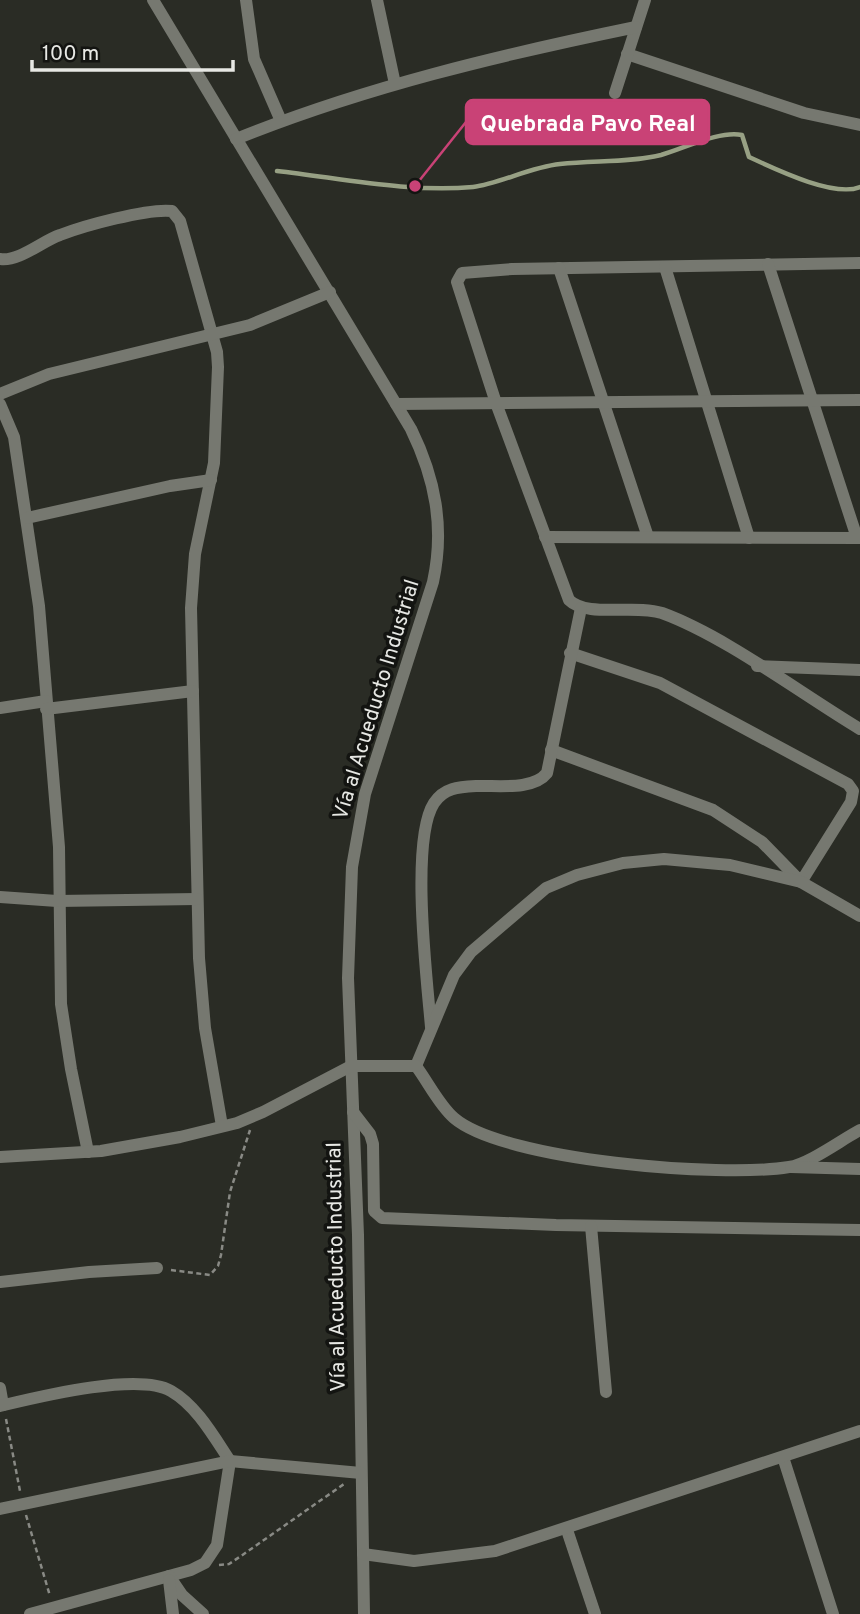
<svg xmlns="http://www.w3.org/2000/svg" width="860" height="1614" viewBox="0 0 860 1614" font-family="Overpass,sans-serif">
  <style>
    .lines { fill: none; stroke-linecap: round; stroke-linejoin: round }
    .stream { stroke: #97a084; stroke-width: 4.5 }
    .path { stroke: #898a85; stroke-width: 2.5; stroke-dasharray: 5 3.5; stroke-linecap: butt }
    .minor { stroke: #767870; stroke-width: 12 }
    .labels { text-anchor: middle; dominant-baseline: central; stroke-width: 7; stroke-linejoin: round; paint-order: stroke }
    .street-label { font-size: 21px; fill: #e7e8e4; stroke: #131411 }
    .leader { fill: none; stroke: #c94276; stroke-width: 2.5 }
    .callout-dot { fill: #c94276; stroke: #131411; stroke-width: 2.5 }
    .callout { fill: #c94276; stroke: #c94276; stroke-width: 2.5 }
    .callout-label { font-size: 23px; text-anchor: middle; font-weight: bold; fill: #fff }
  </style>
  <rect width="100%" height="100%" fill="#2a2c25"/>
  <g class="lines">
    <path class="stream" d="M277 171C340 178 409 193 473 187 499 184 530 167 560 164 594 160 628 163 661 155 683 149 720 130 742 135L749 157C773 168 834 198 860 187"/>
    <g class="path">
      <polyline points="171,1270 210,1275 218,1266 221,1255 230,1192 250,1130"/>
      <polyline points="6,1419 20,1491"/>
      <polyline points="26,1515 50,1596"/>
      <polyline points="219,1565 229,1564 241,1556 344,1484"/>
    </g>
    <g class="minor">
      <path d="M153 0 411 429C435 478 445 527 433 582L365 794 352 867 348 978 358 1235 364 1614"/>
      <polyline points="246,0 254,59 281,121"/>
      <polyline points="377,0 395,84"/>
      <polyline points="627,54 804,113 860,125"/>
      <polyline points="615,93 645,0"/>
      <path d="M236 139C365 87 500 55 636 27"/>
      <path d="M0 259C19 262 42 241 60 235 83 226 148 208 172 211L180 221 217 352 218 367 214 463 195 554 191 608 199 958 205 1028 222 1126"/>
      <path d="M860 263 512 269 462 273 457 282 496 403 569 600C587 618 635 604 662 613 725 636 800 693 860 729"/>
      <polyline points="768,264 857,538"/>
      <polyline points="665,267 749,538"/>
      <polyline points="559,268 648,537"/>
      <polyline points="0,394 49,374 250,325 330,292"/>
      <polyline points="0,404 14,437 39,606 59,847 61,1004 71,1069 88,1152"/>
      <polyline points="396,404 860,400"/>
      <polyline points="27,518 170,486 211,480"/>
      <polyline points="545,537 860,538"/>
      <polyline points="757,666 860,670"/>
      <polyline points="0,708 46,701"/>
      <polyline points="46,709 193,691"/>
      <polyline points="551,750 713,810 762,842 801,882 851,802 853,791 848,784 660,683 570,653"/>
      <polyline points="0,897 57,901 197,899"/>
      <path d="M431 1027C427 980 410 840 434 803 444 788 458 787 476 786 496 785 533 791 547 773L581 608"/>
      <polyline points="416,1066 454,975 471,952 546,888 577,875 623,863 664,859 730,865 801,882 860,916"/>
      <path d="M416 1066C428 1082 439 1105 454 1118 504 1161 723 1178 789 1167 809 1164 841 1140 860 1130"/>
      <polyline points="353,1112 370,1134 373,1144 374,1211 382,1218 556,1225 860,1230"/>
      <polyline points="0,1157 101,1151 180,1137 237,1123 263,1112 351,1066 416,1066"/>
      <polyline points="791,1167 860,1169"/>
      <polyline points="591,1226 606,1392"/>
      <polyline points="0,1282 89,1272 157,1268"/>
      <polyline points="0,1388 3,1405"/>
      <path d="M0 1406C38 1397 138 1372 171 1391 197 1406 214 1437 230 1461L217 1545 205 1563 191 1570 30 1614"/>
      <polyline points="783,1457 833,1614"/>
      <polyline points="0,1509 230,1461 361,1473"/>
      <polyline points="567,1530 595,1614"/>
      <polyline points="363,1554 414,1561 495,1551 860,1431"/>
      <polyline points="169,1576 182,1595 203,1614"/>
      <polyline points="169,1580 173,1614"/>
    </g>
  </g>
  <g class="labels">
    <g class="street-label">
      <text transform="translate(377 700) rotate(-73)">Vía al Acueducto Industrial</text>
      <text transform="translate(337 1267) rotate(-91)">Vía al Acueducto Industrial</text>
    </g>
  </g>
  <path class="leader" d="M415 186L466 122"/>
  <circle class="callout-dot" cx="415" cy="186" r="7"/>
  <rect class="callout" x="466" y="100" width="243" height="44" rx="7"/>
  <g class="callout-label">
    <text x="588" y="131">Quebrada Pavo Real</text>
  </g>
  <path d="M32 60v10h201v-10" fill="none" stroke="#e7e8e4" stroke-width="3.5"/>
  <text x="42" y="60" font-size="21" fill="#e7e8e4" stroke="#131411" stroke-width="5" paint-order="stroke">100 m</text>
</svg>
